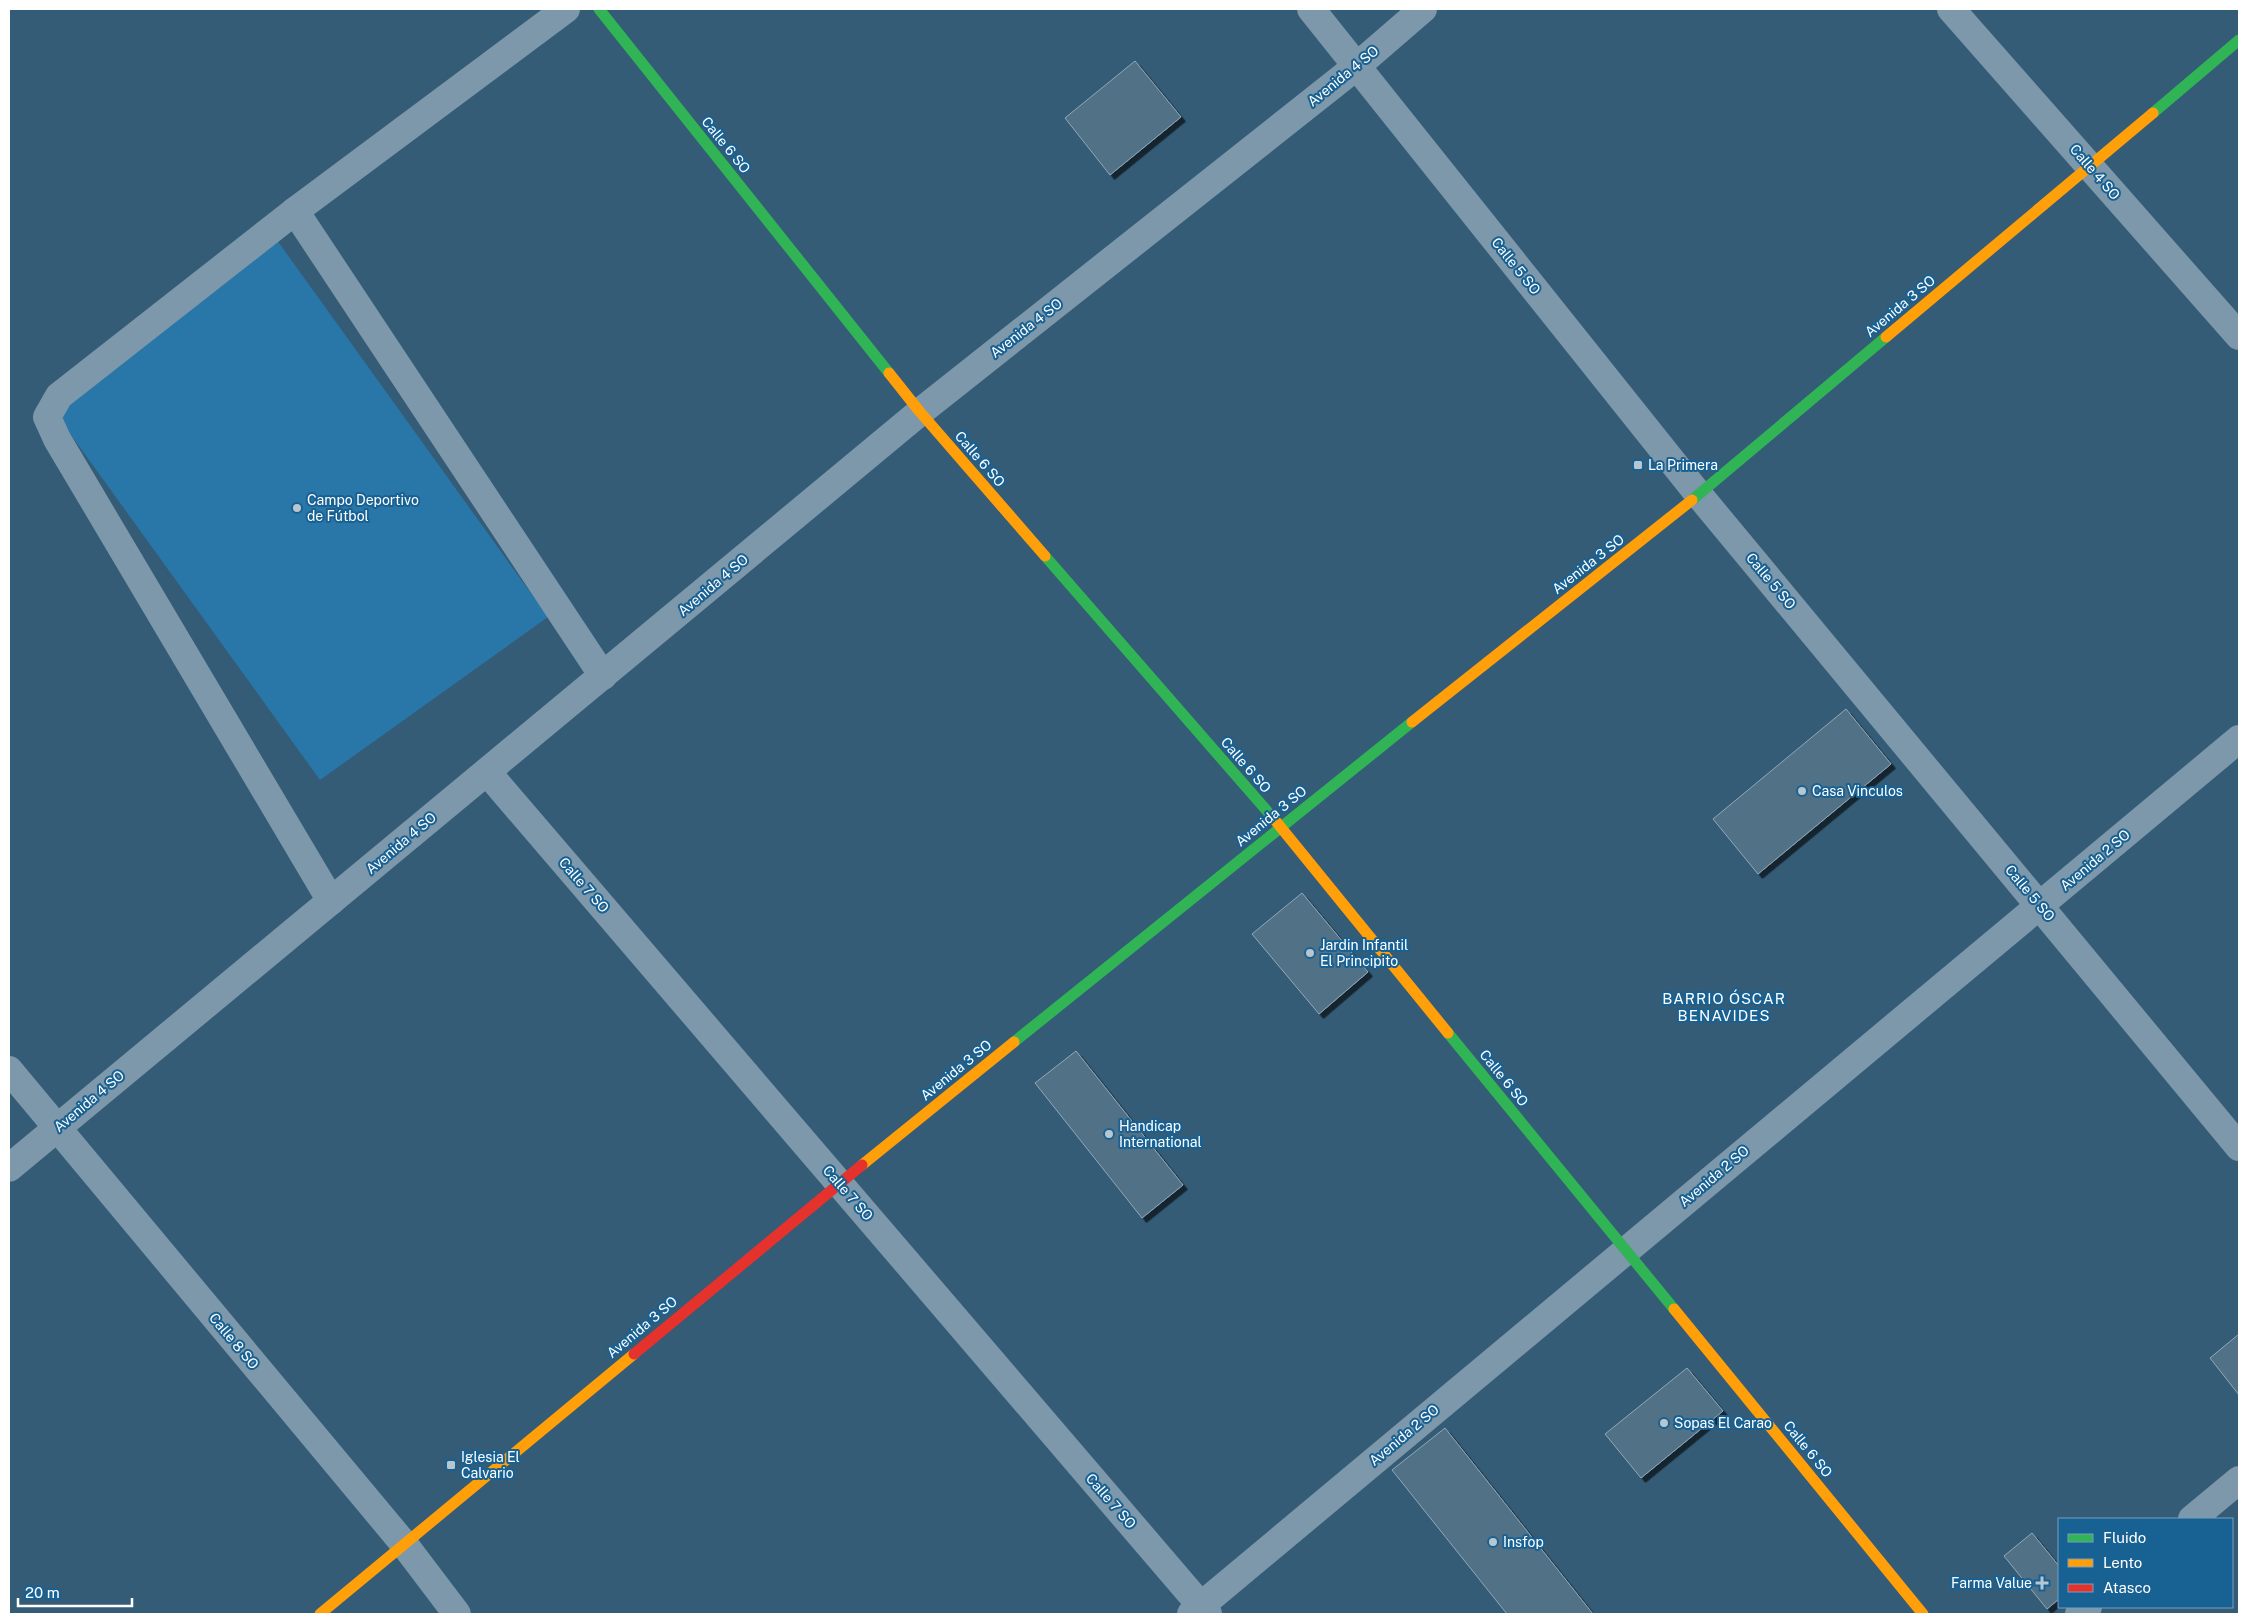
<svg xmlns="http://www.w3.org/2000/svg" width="2248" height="1623" viewBox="0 0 2248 1623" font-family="'Public Sans',sans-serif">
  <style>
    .green { fill: #2976a8 }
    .building { fill: #517186; stroke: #91a8b8; filter: url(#shadow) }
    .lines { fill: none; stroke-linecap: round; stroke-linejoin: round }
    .street { stroke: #7c98aa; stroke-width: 28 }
    .fast { stroke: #30b455; stroke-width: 11 }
    .slow { stroke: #ff9f0a; stroke-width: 11 }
    .jam { stroke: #e5322d; stroke-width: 11 }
    .poi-dot { fill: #b8c6cf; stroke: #186193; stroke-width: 2 }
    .labels { text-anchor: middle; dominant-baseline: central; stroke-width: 4; stroke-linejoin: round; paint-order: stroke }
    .street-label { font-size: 14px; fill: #fff; stroke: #186193 }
    .poi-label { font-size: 14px; fill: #fff; stroke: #186193; text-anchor: start }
    .neighbourhood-label { font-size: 15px; letter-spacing: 1px; fill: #fff; stroke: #186193 }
  </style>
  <defs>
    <filter id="shadow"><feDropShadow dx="4.5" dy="4.5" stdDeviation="0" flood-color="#0009"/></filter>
  </defs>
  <rect width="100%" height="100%" fill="#345c77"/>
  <polygon class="green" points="274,236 548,617 320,780 45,399"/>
  <g class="building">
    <polygon points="1135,61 1181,117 1110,175 1065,118"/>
    <polygon points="1846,709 1891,764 1758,874 1713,819"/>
    <polygon points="1302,893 1368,972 1319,1014 1252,934"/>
    <polygon points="1076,1051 1183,1185 1142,1218 1035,1083"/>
    <polygon points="2239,1334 2239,1395 2210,1358"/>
    <polygon points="1687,1368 1723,1411 1641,1478 1605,1434"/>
    <polygon points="1445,1428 1593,1614 1507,1614 1392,1470"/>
    <polygon points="2032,1533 2059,1566 2059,1599 2047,1609 2004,1556"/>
  </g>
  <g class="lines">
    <g class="street">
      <polyline points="1311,9 1699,495 2239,1147"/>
      <polyline points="1951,9 2239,336"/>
      <polyline points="295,211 603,676"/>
      <polyline points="487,772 1208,1614"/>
      <polyline points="331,901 57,439 47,417 59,396 295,211 566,9"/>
      <polyline points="9,1070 404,1544 457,1614"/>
      <polyline points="9,1168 920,412 1357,66 1423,9"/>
      <polyline points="2192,1519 2239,1480"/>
      <polyline points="1191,1614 2239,739"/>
      <polyline points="2079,1614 2088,1607"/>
    </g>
    <g class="fast">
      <polyline points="599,9 889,373"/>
      <polyline points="2153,113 2239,40"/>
      <polyline points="1692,500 1886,337"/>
      <polyline points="1045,556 1274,819"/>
      <polyline points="1448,1033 1674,1309"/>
      <polyline points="1014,1042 1412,722"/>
    </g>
    <g class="slow">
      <polyline points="1886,337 2153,113"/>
      <polyline points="889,373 920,412 1045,556"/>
      <polyline points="1412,722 1692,500"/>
      <polyline points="1274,819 1448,1033"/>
      <polyline points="862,1165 1014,1042"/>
      <polyline points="1674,1309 1923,1614"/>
      <polyline points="320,1614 634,1354"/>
    </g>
    <polyline class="jam" points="634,1354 862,1165"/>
  </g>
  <g class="poi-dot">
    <rect x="1633" y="460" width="10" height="10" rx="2.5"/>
    <circle cx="297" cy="508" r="5"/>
    <circle cx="1802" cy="791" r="5"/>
    <circle cx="1310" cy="953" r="5"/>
    <circle cx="1109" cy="1134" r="5"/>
    <circle cx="1664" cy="1423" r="5"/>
    <rect x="446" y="1460" width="10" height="10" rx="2.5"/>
    <circle cx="1493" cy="1542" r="5"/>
    <path d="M2039.5 1575.5h5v5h5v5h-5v5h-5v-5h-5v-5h5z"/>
  </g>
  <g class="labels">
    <g class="street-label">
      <text transform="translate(1343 76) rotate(-39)">Avenida 4 SO</text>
      <text transform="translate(726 145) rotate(51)">Calle 6 SO</text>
      <text transform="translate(2095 172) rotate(49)">Calle 4 SO</text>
      <text transform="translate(1516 266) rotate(51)">Calle 5 SO</text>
      <text transform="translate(1900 306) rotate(-40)">Avenida 3 SO</text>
      <text transform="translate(1026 328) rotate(-38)">Avenida 4 SO</text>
      <text transform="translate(980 459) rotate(49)">Calle 6 SO</text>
      <text transform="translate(1588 564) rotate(-38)">Avenida 3 SO</text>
      <text transform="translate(1771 581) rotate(50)">Calle 5 SO</text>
      <text transform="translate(713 585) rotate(-40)">Avenida 4 SO</text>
      <text transform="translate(1246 765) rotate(49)">Calle 6 SO</text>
      <text transform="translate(1271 816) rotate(-39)">Avenida 3 SO</text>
      <text transform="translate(401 843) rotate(-40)">Avenida 4 SO</text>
      <text transform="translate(2095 860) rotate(-40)">Avenida 2 SO</text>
      <text transform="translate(584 885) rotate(49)">Calle 7 SO</text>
      <text transform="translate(2030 893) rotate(50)">Calle 5 SO</text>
      <text transform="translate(956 1070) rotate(-39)">Avenida 3 SO</text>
      <text transform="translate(1504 1078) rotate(51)">Calle 6 SO</text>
      <text transform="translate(89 1101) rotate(-40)">Avenida 4 SO</text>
      <text transform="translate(1714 1176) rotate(-40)">Avenida 2 SO</text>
      <text transform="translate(848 1193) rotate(49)">Calle 7 SO</text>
      <text transform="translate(642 1327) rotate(-40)">Avenida 3 SO</text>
      <text transform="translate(234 1341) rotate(50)">Calle 8 SO</text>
      <text transform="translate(1404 1435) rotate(-40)">Avenida 2 SO</text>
      <text transform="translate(1808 1449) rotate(51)">Calle 6 SO</text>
      <text transform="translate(1111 1501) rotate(49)">Calle 7 SO</text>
    </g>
    <g class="poi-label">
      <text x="1648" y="465">La Primera</text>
      <text x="307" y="500">Campo Deportivo<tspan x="307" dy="16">de Fútbol</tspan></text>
      <text x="1812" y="791">Casa Vinculos</text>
      <text x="1320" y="945">Jardin Infantil<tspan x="1320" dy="16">El Principito</tspan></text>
      <text x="1119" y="1126">Handicap<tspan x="1119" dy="16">International</tspan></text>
      <text x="1674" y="1423">Sopas El Carao</text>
      <text x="461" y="1457">Iglesia El<tspan x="461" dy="16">Calvario</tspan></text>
      <text x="1503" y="1542">Insfop</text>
      <text x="2032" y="1583" text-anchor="end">Farma Value</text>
    </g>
    <g class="neighbourhood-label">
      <text x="1724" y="998">BARRIO ÓSCAR<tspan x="1724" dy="17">BENAVIDES</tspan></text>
    </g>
  </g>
  <rect width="2248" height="1623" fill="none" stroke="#ffffff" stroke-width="20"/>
  <rect x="2058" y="1518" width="175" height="90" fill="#186193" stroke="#74a0be"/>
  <rect x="2068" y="1534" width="25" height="8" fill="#30b455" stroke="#74a0be"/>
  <text x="2103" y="1543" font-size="15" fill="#ffffff">Fluido</text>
  <rect x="2068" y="1559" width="25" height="8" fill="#ff9f0a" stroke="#74a0be"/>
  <text x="2103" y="1568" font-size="15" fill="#ffffff">Lento</text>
  <rect x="2068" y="1584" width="25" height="8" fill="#e5322d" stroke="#74a0be"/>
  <text x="2103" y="1593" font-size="15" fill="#ffffff">Atasco</text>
  <path d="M18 1598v8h114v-8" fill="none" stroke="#ffffff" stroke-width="2.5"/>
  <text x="25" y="1598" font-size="15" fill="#ffffff" stroke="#186193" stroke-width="4" paint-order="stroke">20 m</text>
</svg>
